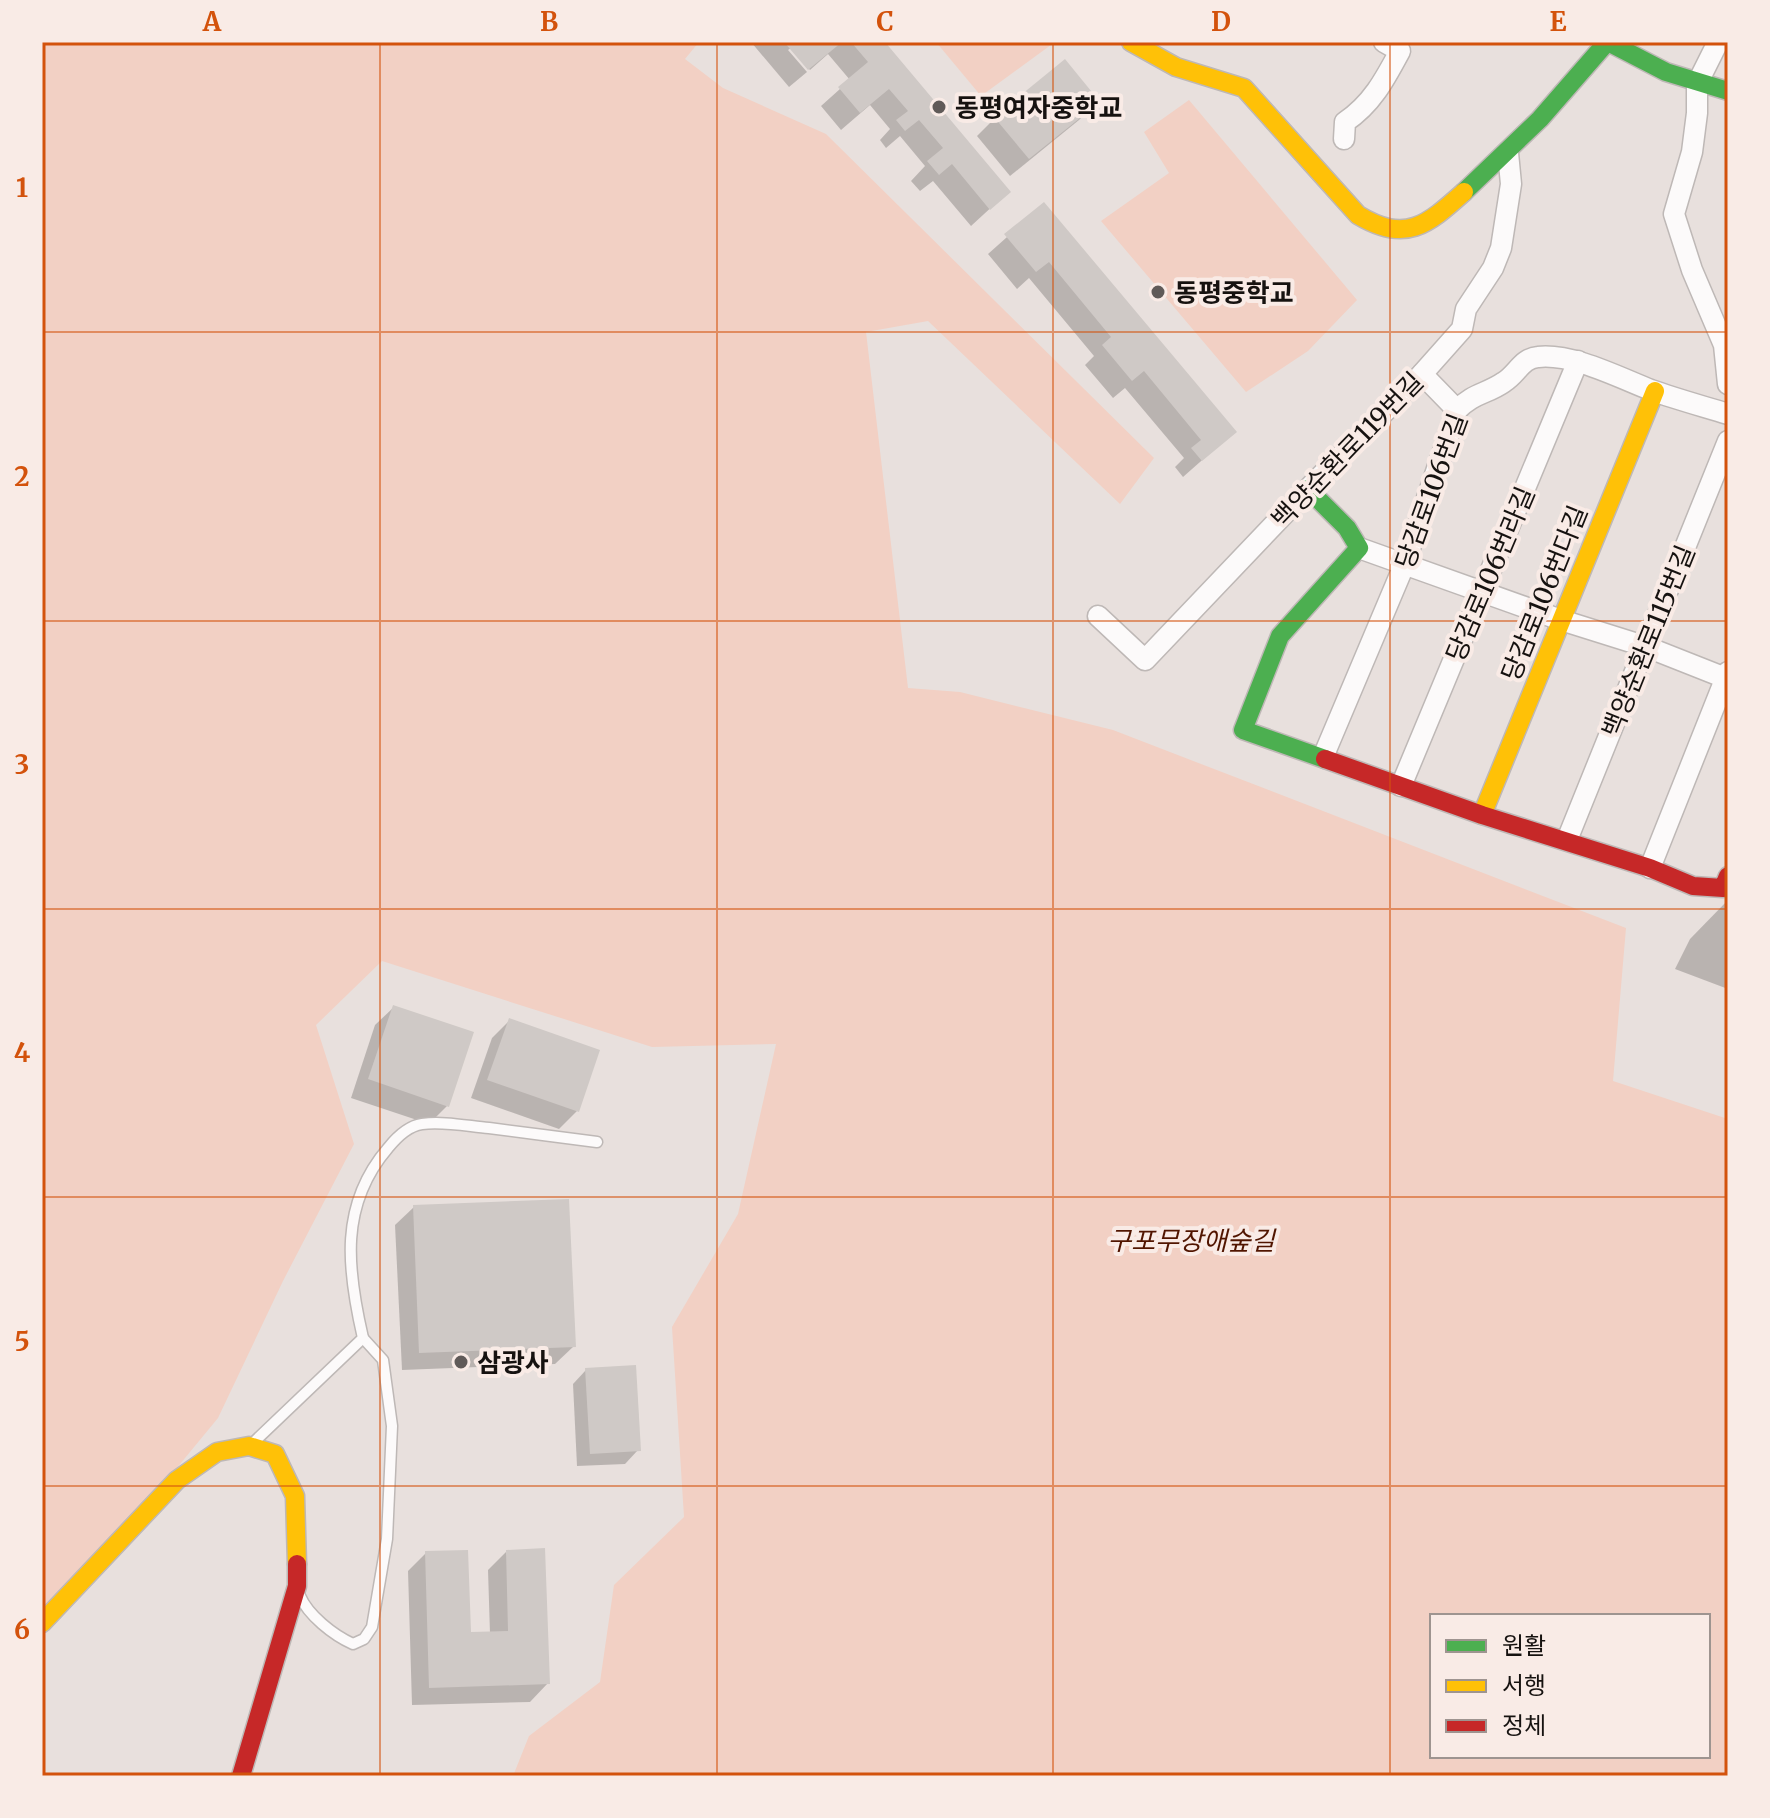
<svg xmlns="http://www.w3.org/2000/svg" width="1770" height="1818" viewBox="0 0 1770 1818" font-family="Merriweather,'Noto Sans KR',serif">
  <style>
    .green { fill: #f2d0c4; fill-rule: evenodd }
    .shadow { fill: #0003 }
    .building { fill: #cfc9c6 }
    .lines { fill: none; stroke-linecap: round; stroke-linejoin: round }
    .lane-casing { stroke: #beb8b6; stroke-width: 13 }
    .street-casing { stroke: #beb8b6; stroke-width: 23 }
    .fast-casing { stroke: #beb8b6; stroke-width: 21 }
    .slow-casing { stroke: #beb8b6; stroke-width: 21 }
    .jam-casing { stroke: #beb8b6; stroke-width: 21 }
    .lane { stroke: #fcfafa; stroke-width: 10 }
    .street { stroke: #fcfafa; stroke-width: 20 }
    .fast { stroke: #4caf50; stroke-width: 18 }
    .slow { stroke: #ffc107; stroke-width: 18 }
    .jam { stroke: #c62828; stroke-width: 18 }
    .grid { fill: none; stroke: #d3520c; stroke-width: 2; stroke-opacity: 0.55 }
    .poi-dot { fill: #605a58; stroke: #f9ebe6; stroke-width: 3 }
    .labels { text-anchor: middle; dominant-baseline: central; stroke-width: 8; stroke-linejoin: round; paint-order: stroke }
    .poi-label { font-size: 26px; font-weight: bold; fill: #161210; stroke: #f9ebe6; text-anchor: start }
    .street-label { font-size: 26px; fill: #161210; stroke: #f9ebe6 }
    .park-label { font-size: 26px; font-style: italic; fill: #511500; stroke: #f9ebe6 }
    .neatline { fill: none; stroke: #d3520c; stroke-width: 3 }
    .grid-label { font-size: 26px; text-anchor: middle; font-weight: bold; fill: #d3520c }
  </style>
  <rect width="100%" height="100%" fill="#e8e0dd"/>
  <g class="green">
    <path d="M42 42H699L685 59 723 88 826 134 1154 458 1120 504 928 321 866 332 908 688 960 692 1113 730 1626 928 1613 1081 1728 1119V1776H513L529 1736 600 1682 614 1585 684 1517 672 1327 738 1214 776 1044 652 1047 382 961 316 1025 354 1144 283 1281 218 1418 157 1492 42 1613ZM1432 1616H1708V1756H1432Z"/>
    <polygon points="936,42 1055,42 981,96"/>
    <polygon points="1189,100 1357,300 1308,351 1246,392 1101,221 1169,173 1144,132"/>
  </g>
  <g class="shadow">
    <polygon points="751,42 883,42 1008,192 971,226 933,181 920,191 911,181 925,166 900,136 886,148 880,140 890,129 870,105 841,130 821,106 850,80 828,54 810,70 791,48 788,50 807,72 789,87"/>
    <polygon points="1097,102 1079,120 1010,176 977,136 995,118"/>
    <polygon points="1044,204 1234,432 1183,477 1175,467 1184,458 1125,388 1113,398 1085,365 1094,356 1029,278 1017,289 988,254"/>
    <polygon points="1728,900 1728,989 1675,969 1690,939"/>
    <polygon points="394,1007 447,1106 429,1124 351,1098 375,1025"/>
    <polygon points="510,1020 577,1111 559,1129 471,1098 492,1038"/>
    <polygon points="414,1207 574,1346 555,1364 402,1370 395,1225"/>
    <polygon points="586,1370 638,1450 625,1464 577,1466 573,1384"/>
    <polygon points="506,1552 548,1683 530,1702 412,1705 408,1571 426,1553 469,1634 490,1634 488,1570"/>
  </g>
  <g class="building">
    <polygon points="784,42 842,42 808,70"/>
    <polygon points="851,42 885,42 1011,192 990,210 952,164 939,175 927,161 943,148 919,120 905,131 896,120 908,111 889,89 860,113 838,87 868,62"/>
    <polygon points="1065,59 1100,102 1029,159 994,117"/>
    <polygon points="1044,202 1237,432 1202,461 1191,448 1201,440 1144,371 1132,381 1102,345 1111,337 1049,262 1036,272 1004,234"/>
    <polygon points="393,1005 474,1032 449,1107 368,1079"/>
    <polygon points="509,1018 600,1050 579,1112 487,1080"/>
    <polygon points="569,1199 576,1347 419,1353 413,1205"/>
    <polygon points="636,1365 641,1451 590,1454 585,1368"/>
    <polygon points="545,1548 550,1684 429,1688 425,1551 468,1550 471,1632 508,1631 506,1550"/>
  </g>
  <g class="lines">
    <g class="lane-casing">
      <g id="lane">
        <path d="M254 1442 363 1338C347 1269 339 1205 388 1148 396 1138 408 1126 422 1124 443 1121 467 1126 489 1128 525 1133 561 1137 597 1142"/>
        <path d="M300 1596C308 1615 333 1635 353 1644L364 1639 372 1627 387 1539 392 1426 383 1360 363 1338"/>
      </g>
    </g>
    <g class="street-casing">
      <g id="street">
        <polyline points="1718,42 1697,84 1697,113 1692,152 1674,214 1692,270 1724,345 1728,384"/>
        <path d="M1344 139 1345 122C1372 104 1385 79 1400 51L1384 42"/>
        <polyline points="1422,374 1457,410"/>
        <polyline points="1359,548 1561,620 1647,647 1728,679"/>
        <polyline points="1098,616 1145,660 1308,489 1422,374 1462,329 1466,309 1493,268 1501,248 1511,184 1508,153"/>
        <path d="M1323 757 1405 563 1457 410C1473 393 1487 394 1504 382 1517 374 1522 358 1538 357 1572 353 1620 378 1651 390 1676 399 1702 406 1728 414"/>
        <polyline points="1401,786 1578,361"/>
        <polyline points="1567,840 1728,441"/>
        <polyline points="1650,868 1728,672"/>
      </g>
    </g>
    <g class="fast-casing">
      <g id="fast">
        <polyline points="1608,42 1666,72 1728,91"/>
        <polyline points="1464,192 1540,119 1607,42"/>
        <polyline points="1308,489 1347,528 1359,548 1280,636 1243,730 1325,759"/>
      </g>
    </g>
    <g class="slow-casing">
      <g id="slow">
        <path d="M1131 42 1176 67 1244 88 1358 215C1406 244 1427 225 1464 192"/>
        <polyline points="1482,815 1655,391"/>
        <polyline points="42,1623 177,1480 217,1452 249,1446 275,1454 295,1496 297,1564"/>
      </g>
    </g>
    <g class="jam-casing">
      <g id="jam">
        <polyline points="1325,759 1482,815 1650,868 1693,886 1723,888 1728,876"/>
        <polyline points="241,1776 297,1586 297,1564"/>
      </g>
    </g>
    <use href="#lane" class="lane"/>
    <use href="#street" class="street"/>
    <use href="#fast" class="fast"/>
    <use href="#slow" class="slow"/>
    <use href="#jam" class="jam"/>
  </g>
  <path class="grid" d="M380 42V1776M717 42V1776M1053 42V1776M1390 42V1776M42 332H1728M42 621H1728M42 909H1728M42 1197H1728M42 1486H1728"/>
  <g class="poi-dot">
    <circle cx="939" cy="107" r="8"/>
    <circle cx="1158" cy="292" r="8"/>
    <circle cx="461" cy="1362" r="8"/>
  </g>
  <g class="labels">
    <g class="poi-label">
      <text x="955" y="107">동평여자중학교</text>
      <text x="1174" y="292">동평중학교</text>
      <text x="477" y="1362">삼광사</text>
    </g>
    <g class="street-label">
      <text transform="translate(1347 450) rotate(-46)">백양순환로119번길</text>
      <text transform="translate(1431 491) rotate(-70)">당감로106번길</text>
      <text transform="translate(1490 574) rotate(-67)">당감로106번라길</text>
      <text transform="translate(1544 593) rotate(-68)">당감로106번다길</text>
      <text transform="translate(1648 641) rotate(-68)">백양순환로115번길</text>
    </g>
    <g class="park-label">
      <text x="1191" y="1240">구포무장애숲길</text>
    </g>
  </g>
  <rect width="1770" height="1818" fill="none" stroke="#f9ebe6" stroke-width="88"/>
  <rect x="1430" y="1614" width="280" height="144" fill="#f9ebe6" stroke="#9e9490" stroke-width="2"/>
  <rect x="1446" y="1640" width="40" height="12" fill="#4caf50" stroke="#9e9490" stroke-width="2"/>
  <text x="1502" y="1654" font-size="24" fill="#161210">원활</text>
  <rect x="1446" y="1680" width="40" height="12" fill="#ffc107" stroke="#9e9490" stroke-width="2"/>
  <text x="1502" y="1694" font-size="24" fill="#161210">서행</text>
  <rect x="1446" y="1720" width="40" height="12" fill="#c62828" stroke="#9e9490" stroke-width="2"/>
  <text x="1502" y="1734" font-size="24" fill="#161210">정체</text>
  <rect x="44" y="44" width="1682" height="1730" class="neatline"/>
  <g class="grid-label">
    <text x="212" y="31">A</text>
    <text x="549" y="31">B</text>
    <text x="885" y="31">C</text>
    <text x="1221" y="31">D</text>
    <text x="1558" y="31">E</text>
    <text x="22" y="197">1</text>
    <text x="22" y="486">2</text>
    <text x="22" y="774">3</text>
    <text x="22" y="1062">4</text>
    <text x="22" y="1351">5</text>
    <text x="22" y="1639">6</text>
  </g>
</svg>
